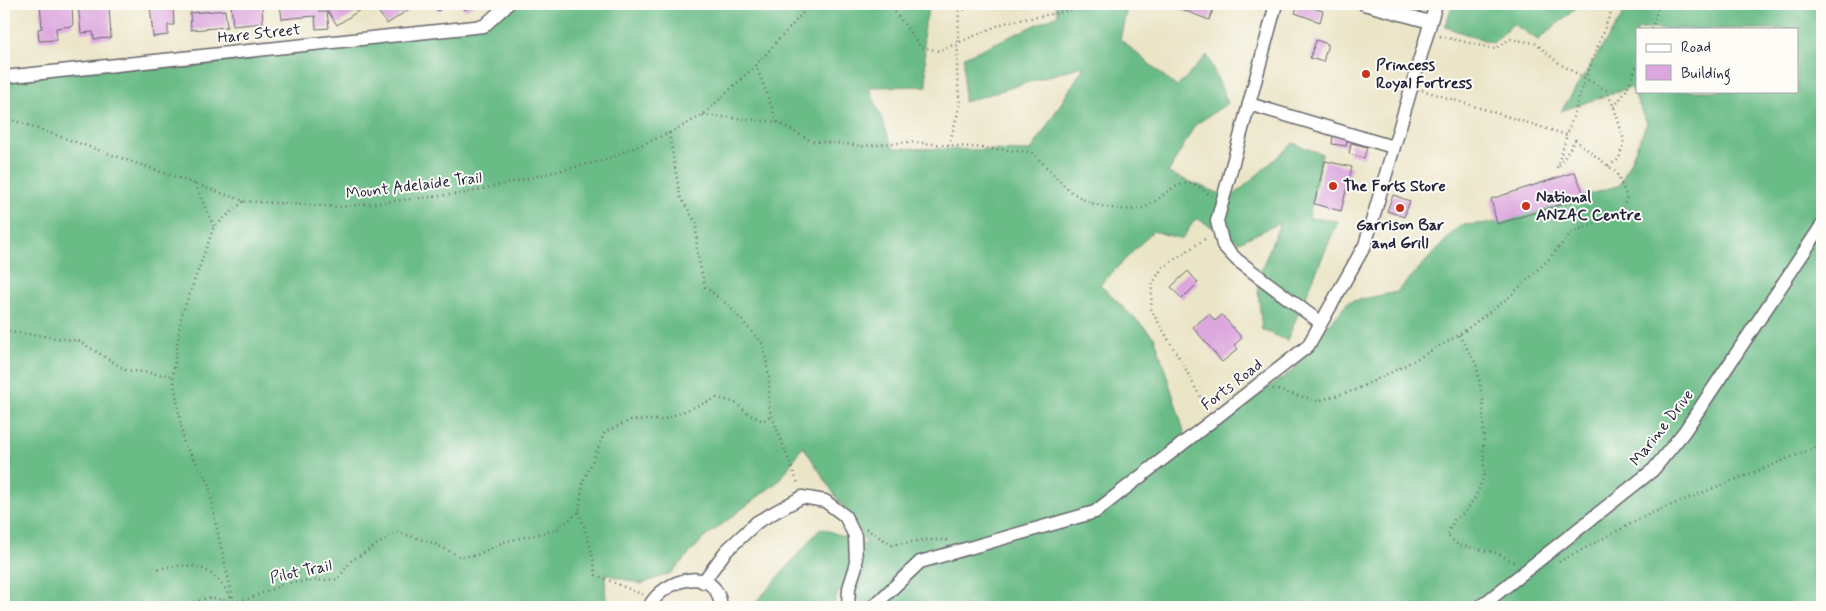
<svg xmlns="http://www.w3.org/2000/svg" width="1826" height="611" viewBox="0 0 1826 611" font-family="Mynerve,sans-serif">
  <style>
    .forest { fill: #6abc87; stroke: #466f61; fill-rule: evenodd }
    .building { fill: #dca6de }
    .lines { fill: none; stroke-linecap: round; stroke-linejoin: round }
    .minor-casing { stroke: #68666c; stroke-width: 15 }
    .path { stroke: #68666c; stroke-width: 2.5; stroke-dasharray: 1 4; stroke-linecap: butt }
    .minor { stroke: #fff; stroke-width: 12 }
    .poi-dot { fill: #c8321e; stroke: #fdfcf7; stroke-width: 2 }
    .labels { text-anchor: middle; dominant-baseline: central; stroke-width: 4; stroke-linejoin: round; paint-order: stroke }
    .street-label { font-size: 16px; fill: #22223b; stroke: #fdfcf7 }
    .poi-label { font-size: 16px; font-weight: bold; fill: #22223b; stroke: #fdfcf7; text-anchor: start }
  </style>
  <rect width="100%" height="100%" fill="#fdfcf7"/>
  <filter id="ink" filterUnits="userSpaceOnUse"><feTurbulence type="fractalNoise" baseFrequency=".02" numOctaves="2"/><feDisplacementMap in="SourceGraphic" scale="10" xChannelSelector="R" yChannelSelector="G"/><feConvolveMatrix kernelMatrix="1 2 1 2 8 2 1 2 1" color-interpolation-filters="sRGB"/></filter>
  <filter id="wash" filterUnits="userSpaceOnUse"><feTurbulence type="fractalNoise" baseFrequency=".0096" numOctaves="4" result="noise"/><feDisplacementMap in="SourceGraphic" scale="20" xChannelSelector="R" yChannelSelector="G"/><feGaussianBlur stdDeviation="1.12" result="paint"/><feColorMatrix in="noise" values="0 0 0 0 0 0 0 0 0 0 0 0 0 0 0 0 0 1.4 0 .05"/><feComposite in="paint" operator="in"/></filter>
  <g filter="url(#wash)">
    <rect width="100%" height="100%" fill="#ebe5c8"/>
    <g class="forest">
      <path d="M505 4H930L923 31 927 86 869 87 893 148 1031 151 1085 65 964 102V57L1058 15 1055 4H1128L1120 39 1177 87 1207 55 1228 103 1195 125 1168 173 1231 198 1293 143 1322 154 1309 218 1338 221 1287 340 1262 330 1257 280 1280 223 1239 242 1196 218 1182 239 1153 231 1100 285 1155 338 1188 444 1292 371 1348 302 1397 292 1460 225 1493 223 1620 185 1647 123 1631 87 1561 111 1630 4H1822V607H864L839 590 833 607H752L821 528 868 546 803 446 780 480 704 538 671 573 641 584 605 574 606 607H4V75L476 27ZM1637 29H1797V91H1637Z"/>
      <polygon points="1453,4 1581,4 1538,40 1513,24 1493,43 1445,27"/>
    </g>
    <g id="blocks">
      <g class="building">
        <polygon points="40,4 72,4 73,26 56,28 57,40 39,41 38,29 42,28"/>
        <polygon points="78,4 92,4 92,9 109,7 111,38 94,39 93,32 81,33"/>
        <polygon points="150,4 173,4 174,25 168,25 168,35 153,37"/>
        <polygon points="231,4 262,4 263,23 233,26"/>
        <polygon points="280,4 319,4 319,12 327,12 329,28 316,29 315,16 282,19"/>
        <polygon points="323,4 369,4 337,25"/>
        <polygon points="373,4 413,4 414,6 387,24"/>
        <polygon points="433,4 448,4 438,11"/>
        <polygon points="460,4 475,4 465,10"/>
        <polygon points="1168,4 1215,4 1209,20"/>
        <polygon points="1298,4 1323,11 1320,22 1295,13"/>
        <polygon points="225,10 227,27 191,30 190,13"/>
        <polygon points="1316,40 1328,44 1323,62 1310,58"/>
        <polygon points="1333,135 1348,138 1346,146 1332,144"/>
        <polygon points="1351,143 1367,147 1364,158 1349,154"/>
        <polygon points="1325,161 1352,167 1341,211 1314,204"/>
        <polygon points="1575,172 1585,197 1497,224 1491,199"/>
        <polygon points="1393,195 1410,201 1404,217 1387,211"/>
        <polygon points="1188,271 1198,283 1182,299 1171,287"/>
        <polygon points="1209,314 1215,321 1222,315 1242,338 1234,345 1238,349 1222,362 1193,327"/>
      </g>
    </g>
  </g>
  <g filter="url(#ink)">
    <use href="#blocks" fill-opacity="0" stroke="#68666c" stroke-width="1"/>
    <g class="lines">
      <g class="minor-casing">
        <g id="minor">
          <polyline points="1276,4 1249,104 1393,147"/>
          <polyline points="1364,4 1430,22"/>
          <polyline points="4,77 484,26 508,4"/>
          <polyline points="1249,104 1217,221 1223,245 1237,260 1321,323"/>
          <polyline points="703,582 726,551 757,522 802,497 825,501 845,516 855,536 856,566 849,588 848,607"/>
          <path d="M649 607C664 578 717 563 721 607"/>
          <polyline points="873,607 920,562 1095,512 1308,346 1365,245 1436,4"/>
          <polyline points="1480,607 1653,470 1684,432 1822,225"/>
        </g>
      </g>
      <g class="path">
        <polyline points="889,4 921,47 939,51 1004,23 1072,10 1077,4"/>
        <polyline points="1061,4 1071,9"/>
        <polyline points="959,11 981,4"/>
        <polyline points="1652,29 1659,4"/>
        <polyline points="1440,36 1495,49 1510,39 1535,43 1560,64 1606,90 1614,107 1624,140 1619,159 1608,166"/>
        <polyline points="756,65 777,122"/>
        <polyline points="1422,90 1567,135 1586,77 1614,4"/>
        <polyline points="1614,107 1626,91 1637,65"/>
        <path d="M703 115 777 122 811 141 863 146 909 142 1031 152C1050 168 1062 189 1085 200 1098 207 1123 211 1138 209 1157 207 1172 179 1192 184 1198 186 1206 193 1212 196"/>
        <polyline points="4,117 244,201 340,207 466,193 605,160 669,133 703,115 756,65 811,4"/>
        <polyline points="669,133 680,196 696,223 697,252 705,287 728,305 763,344 769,377 769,409 799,486"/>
        <polyline points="949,145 960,105 957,74 959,4"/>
        <polyline points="195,184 214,227"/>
        <polyline points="4,331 79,341 126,370 173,376"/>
        <polyline points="1459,335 1476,364 1483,400 1484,476 1476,496 1466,511 1454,520 1447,535 1458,545 1497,553 1515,563"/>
        <polyline points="1273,389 1318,401 1355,390 1404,366 1459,335 1508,298 1548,260 1572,232 1620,215 1627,197 1616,172 1575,140 1558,168 1557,168 1567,135"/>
        <polyline points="1207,410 1184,366 1151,310 1152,285 1162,268 1208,237"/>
        <polyline points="579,512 591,548 596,575 643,595"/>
        <polyline points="866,529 892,545 923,540 948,540"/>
        <polyline points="1559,562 1649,514 1822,445"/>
        <path d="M158 569C194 561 212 565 231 598"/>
        <polyline points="180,607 207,598 233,601 248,599 287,583 338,579 351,561 397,532 433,543 459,556 475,556 503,542 556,530 579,512 583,482 605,432 631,420 662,420 717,398 734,402 750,415 763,421 771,415"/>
        <polyline points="235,607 215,521 209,483 184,444 173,376 181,317 214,227 244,201"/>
      </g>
      <use href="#minor" class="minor"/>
    </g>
  </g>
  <g class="poi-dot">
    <circle cx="1366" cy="74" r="5"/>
    <circle cx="1333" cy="186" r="5"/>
    <circle cx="1526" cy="206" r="5"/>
    <circle cx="1400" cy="208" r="5"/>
  </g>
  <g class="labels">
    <g class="street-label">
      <text transform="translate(259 34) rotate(-6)">Hare Street</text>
      <text transform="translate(414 186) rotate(-7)">Mount Adelaide Trail</text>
      <text transform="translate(1232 385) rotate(-38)">Forts Road</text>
      <text transform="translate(1662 428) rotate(-52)">Marine Drive</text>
      <text transform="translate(301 572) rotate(-12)">Pilot Trail</text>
    </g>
    <g class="poi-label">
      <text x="1376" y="65">Princess<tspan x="1376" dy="18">Royal Fortress</tspan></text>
      <text x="1343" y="186">The Forts Store</text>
      <text x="1536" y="197">National<tspan x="1536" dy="18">ANZAC Centre</tspan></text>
      <text x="1400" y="225" text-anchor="middle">Garrison Bar<tspan x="1400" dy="18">and Grill</tspan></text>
    </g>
  </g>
  <rect width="1826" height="611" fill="none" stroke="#fdfcf7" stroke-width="20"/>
  <rect x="1636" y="28" width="162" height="65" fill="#fdfcf7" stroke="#a5a5ac"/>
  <rect x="1646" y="44" width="25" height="8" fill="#ffffff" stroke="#a5a5ac"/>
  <text x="1681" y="52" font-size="15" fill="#22223b">Road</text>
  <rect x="1646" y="65" width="25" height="15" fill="#dca6de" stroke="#a5a5ac"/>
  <text x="1681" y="78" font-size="15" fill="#22223b">Building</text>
</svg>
